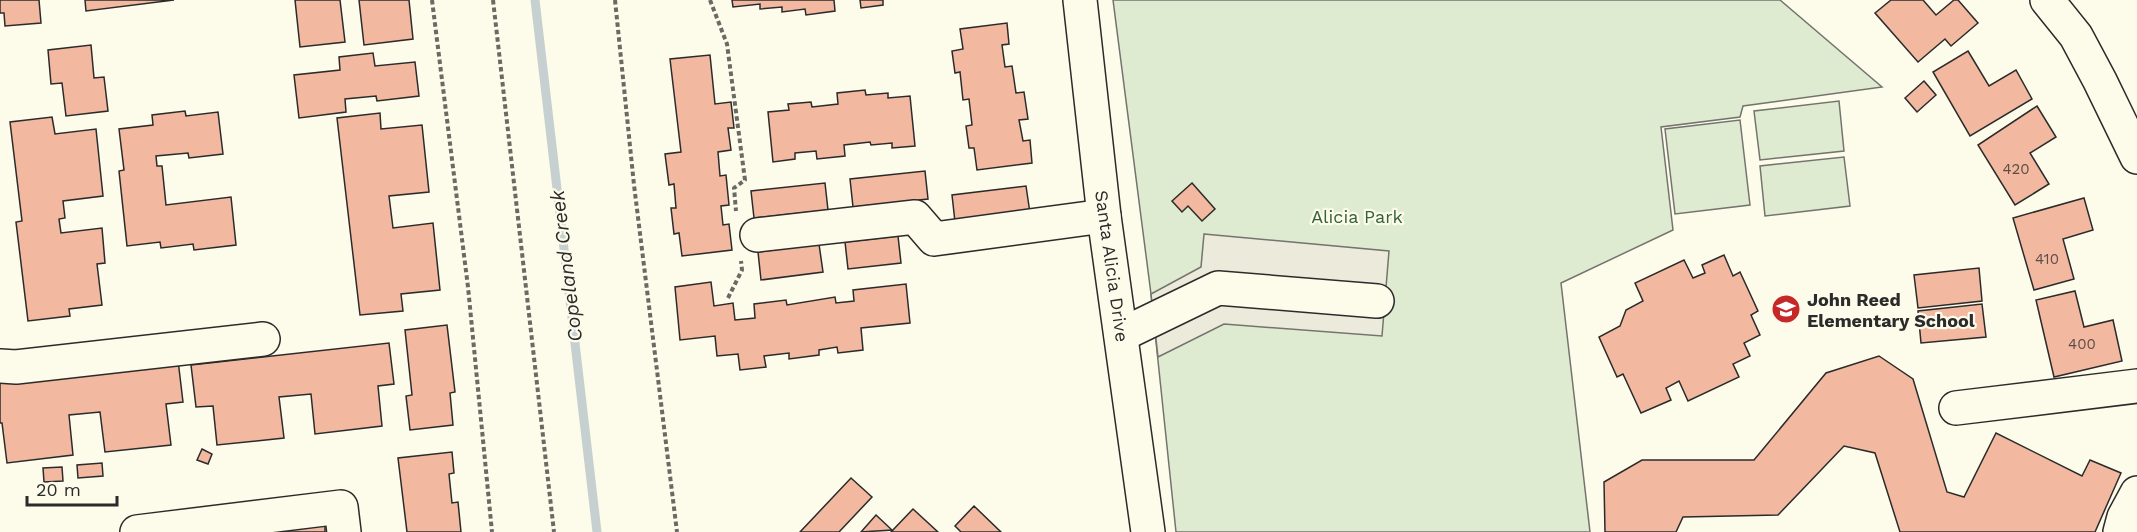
<svg xmlns="http://www.w3.org/2000/svg" width="2137" height="532" viewBox="0 0 2137 532" font-family="'Work Sans',sans-serif">
  <style>
    .green { fill: #deebd1; stroke: #74746e; stroke-width: 1.5 }
    .parking { fill: #eceadb; stroke: #74746e; stroke-width: 1.5 }
    .lines { fill: none; stroke-linecap: round; stroke-linejoin: round }
    .stream { stroke: #c7d0d0; stroke-width: 9 }
    .building { fill: #f2b8a0; stroke: #2b2b2b; stroke-width: 1.5 }
    .minor-casing { stroke: #2b2b2b; stroke-width: 36 }
    .path { stroke: #6a6964; stroke-width: 4; stroke-dasharray: 4.5 3; stroke-linecap: butt }
    .minor { stroke: #fdfbea; stroke-width: 33 }
    .labels { text-anchor: middle; dominant-baseline: central; stroke-width: 4.5; stroke-linejoin: round; paint-order: stroke }
    .number-label { font-size: 15px; fill: #5d4e48 }
    .park-label { font-size: 18px; fill: #34623c; stroke: #fdfbea }
    .street-label { font-size: 18px; fill: #2b2b2b; stroke: #fdfbea }
    .poi-label { font-size: 18px; font-weight: bold; fill: #2b2b2b; stroke: #fdfbea; text-anchor: start }
    .water-label { font-size: 20px; font-style: italic; fill: #2b2b2b; stroke: #fdfbea }
  </style>
  <rect width="100%" height="100%" fill="#fdfbea"/>
  <g class="green">
    <polygon points="1113,0 1780,0 1882,87 1743,106 1740,117 1661,127 1673,230 1561,283 1590,532 1176,532 1151,294"/>
    <polygon points="1839,101 1844,151 1760,160 1754,111"/>
    <polygon points="1740,120 1750,205 1675,214 1665,129"/>
    <polygon points="1844,157 1850,206 1765,216 1760,166"/>
  </g>
  <polygon class="parking" points="1204,234 1389,251 1382,336 1224,324 1158,357 1151,294 1201,267"/>
  <g class="lines">
    <polyline class="stream" points="535,0 597,532"/>
  </g>
  <g class="building">
    <polygon points="0,0 39,0 41,23 5,26 4,13 0,13"/>
    <polygon points="85,0 174,0 86,11"/>
    <polygon points="295,0 340,0 345,42 300,47"/>
    <polygon points="359,0 409,0 413,39 364,45"/>
    <polygon points="732,0 834,0 835,11 806,15 805,9 782,12 782,7 760,9 760,4 733,7"/>
    <polygon points="860,0 883,0 883,5 861,8"/>
    <polygon points="1891,0 1923,0 1936,15 1954,0 1958,0 1978,23 1951,46 1945,39 1918,62 1875,13"/>
    <polygon points="1007,23 1009,44 1002,45 1005,67 1012,66 1016,93 1024,92 1028,119 1019,120 1023,141 1030,140 1032,163 977,170 974,148 969,148 966,126 972,125 969,99 963,100 960,72 955,73 952,51 963,49 960,29"/>
    <polygon points="91,45 94,78 104,77 108,111 66,116 62,83 51,84 48,50"/>
    <polygon points="1968,51 1989,86 2016,70 2032,99 1970,136 1933,72"/>
    <polygon points="373,53 375,66 415,62 419,96 377,101 376,96 345,99 346,112 299,118 294,75 340,70 339,57"/>
    <polygon points="710,55 715,104 731,102 734,128 728,128 731,150 718,152 720,176 726,175 729,205 721,206 723,225 729,224 732,250 682,256 679,233 674,234 671,208 676,208 674,184 669,185 665,154 681,152 670,59"/>
    <polygon points="1924,81 1936,95 1917,112 1905,98"/>
    <polygon points="865,90 866,95 888,93 888,98 910,96 915,146 892,148 892,143 871,145 870,142 844,145 845,156 817,159 816,151 795,153 795,159 773,162 768,112 789,110 788,104 811,102 812,107 838,104 837,93"/>
    <polygon points="2037,106 2056,137 2030,153 2049,184 2015,205 1978,145"/>
    <polygon points="185,111 186,116 218,112 223,154 189,158 188,153 156,156 157,166 162,166 166,205 231,197 236,245 194,250 193,244 161,248 160,242 127,246 119,171 124,170 119,129 153,125 152,115"/>
    <polygon points="380,113 381,129 422,125 429,192 389,196 393,228 433,223 440,290 401,294 403,311 360,315 337,118"/>
    <polygon points="52,117 55,134 96,129 103,196 63,201 65,218 59,219 61,233 102,228 105,263 97,264 102,305 69,309 70,316 28,321 16,222 22,221 10,122"/>
    <polygon points="925,171 928,199 853,207 850,179"/>
    <polygon points="825,183 828,210 754,218 751,191"/>
    <polygon points="1192,183 1215,209 1202,221 1188,206 1182,212 1172,201"/>
    <polygon points="1026,186 1030,213 955,222 952,195"/>
    <polygon points="2084,198 2093,230 2063,239 2074,279 2034,290 2013,218"/>
    <polygon points="898,236 901,263 848,269 845,242"/>
    <polygon points="819,244 823,272 761,280 758,252"/>
    <polygon points="1724,255 1733,276 1740,272 1758,311 1751,315 1760,335 1744,343 1750,356 1733,364 1739,377 1688,401 1679,381 1666,388 1671,400 1641,413 1623,374 1617,377 1599,337 1620,326 1626,310 1643,301 1635,283 1684,260 1693,278 1705,273 1702,265"/>
    <polygon points="1979,268 1982,301 1918,308 1914,275"/>
    <polygon points="711,282 714,306 733,303 735,320 755,318 754,304 786,300 787,305 835,297 836,303 854,301 853,290 906,284 910,323 861,328 863,350 838,353 837,347 819,350 819,355 789,359 789,353 764,356 766,367 740,370 738,354 717,356 715,336 680,340 675,287"/>
    <polygon points="2075,291 2084,327 2113,320 2122,361 2054,377 2036,300"/>
    <polygon points="1982,304 1986,337 1921,343 1918,311"/>
    <polygon points="447,325 455,392 450,393 453,425 410,430 406,396 412,395 405,330"/>
    <polygon points="389,343 394,384 378,386 382,426 315,434 311,394 279,397 284,438 217,445 213,406 196,407 191,365"/>
    <polygon points="1879,356 1913,379 1947,492 1964,497 1996,433 2082,476 2090,460 2121,473 2095,532 1900,532 1875,453 1844,446 1778,515 1683,517 1676,532 1605,532 1604,482 1642,460 1754,460 1826,373"/>
    <polygon points="178,360 183,402 166,404 171,445 105,452 100,412 69,415 73,455 7,463 2,423 0,423 0,380"/>
    <polygon points="202,449 212,454 208,464 197,460"/>
    <polygon points="452,452 454,473 449,474 452,503 458,502 461,532 407,532 398,458"/>
    <polygon points="102,463 103,476 78,478 77,465"/>
    <polygon points="62,467 63,481 44,482 43,468"/>
    <polygon points="851,478 872,497 839,532 800,532"/>
    <polygon points="974,506 1001,532 961,532 955,526"/>
    <polygon points="913,509 938,532 891,532"/>
    <polygon points="876,515 892,530 861,532"/>
    <polygon points="325,525 325,532 263,532"/>
  </g>
  <g class="lines">
    <g class="minor-casing">
      <g id="minor">
        <polyline points="1080,0 1104,216 1148,532"/>
        <polyline points="2047,0 2076,36 2100,81 2137,157"/>
        <polyline points="757,235 915,217 934,239 1104,216"/>
        <polyline points="1121,335 1218,288 1377,301"/>
        <polyline points="0,366 16,367 263,339"/>
        <polyline points="1956,408 2137,386"/>
        <polyline points="137,532 341,507 344,532"/>
        <polyline points="2120,532 2124,517 2137,493"/>
      </g>
    </g>
    <g class="path">
      <polyline points="432,0 468,287 492,532"/>
      <polyline points="493,0 554,532"/>
      <polyline points="615,0 634,185 677,532"/>
      <polyline points="710,0 727,44 745,180 734,188 736,211"/>
      <polyline points="728,298 742,270 741,261"/>
    </g>
    <use href="#minor" class="minor"/>
  </g>
  <defs>
    <g id="school-disc" transform="scale(1.5)"><circle r="9.5" fill="#c62828" stroke="#fdfbea"/><path d="M0-5L7-2L0 1L-7-2ZM-4 1L0 2.5L4 1V4Q0 6-4 4Z" fill="#fff"/></g>
  </defs>
  <g fill-rule="evenodd">
    <use href="#school-disc" x="1786" y="309"/>
  </g>
  <g class="labels">
    <g class="number-label">
      <text x="2016" y="169">420</text>
      <text x="2047" y="259">410</text>
      <text x="2082" y="344">400</text>
    </g>
    <g class="park-label">
      <text x="1357" y="216">Alicia Park</text>
    </g>
    <g class="street-label">
      <text transform="translate(1112 266) rotate(82)">Santa Alicia Drive</text>
    </g>
    <g class="poi-label">
      <text x="1807" y="299">John Reed<tspan x="1807" dy="21">Elementary School</tspan></text>
    </g>
    <g class="water-label">
      <text transform="translate(566 266) rotate(-97)">Copeland Creek</text>
    </g>
  </g>
  <path d="M27 496v9h90v-9" fill="none" stroke="#2b2b2b" stroke-width="3"/>
  <text x="36" y="496" font-size="18" fill="#2b2b2b" stroke="#fdfbea" stroke-width="4.5" paint-order="stroke">20 m</text>
</svg>
